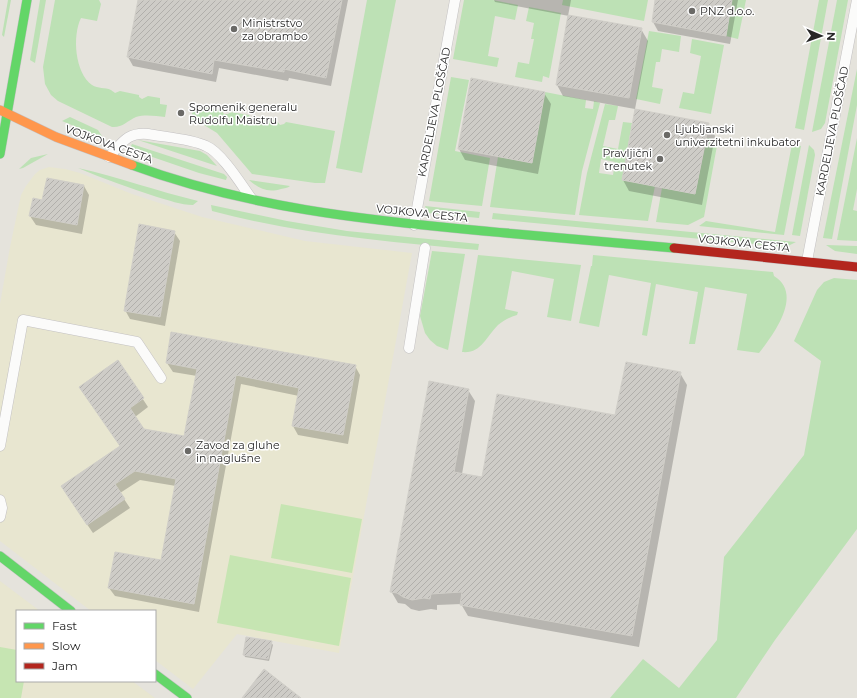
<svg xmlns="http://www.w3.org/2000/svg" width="857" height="698" viewBox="0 0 857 698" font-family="Montserrat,sans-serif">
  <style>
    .education { fill: #e8e6d0 }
    .green { fill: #bde1b5; fill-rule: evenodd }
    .pitch { fill: #c6e5b2 }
    .shadow { fill: #0003 }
    .building { fill: url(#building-hatch); stroke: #d0cec8 }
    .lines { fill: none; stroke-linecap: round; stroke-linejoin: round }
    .lane-casing { stroke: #c3c1c2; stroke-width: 11 }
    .fast-casing { stroke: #c3c1c2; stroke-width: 10 }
    .slow-casing { stroke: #c3c1c2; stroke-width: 10 }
    .jam-casing { stroke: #c3c1c2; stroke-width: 10 }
    .lane { stroke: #fbfbfa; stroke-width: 10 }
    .fast { stroke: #63d668; stroke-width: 9 }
    .slow { stroke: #ff974d; stroke-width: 9 }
    .jam { stroke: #b3261e; stroke-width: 9 }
    .poi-dot { fill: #6a6966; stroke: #fff; stroke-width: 1.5 }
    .labels { text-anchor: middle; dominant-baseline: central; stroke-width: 3; stroke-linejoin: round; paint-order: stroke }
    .poi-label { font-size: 11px; fill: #272727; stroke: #fff; text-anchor: start }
    .street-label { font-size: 11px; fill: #272727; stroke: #fff }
  </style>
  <defs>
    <pattern id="building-hatch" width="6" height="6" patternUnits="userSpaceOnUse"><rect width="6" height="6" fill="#ceccc7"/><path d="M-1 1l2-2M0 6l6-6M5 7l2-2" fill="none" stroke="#b1afab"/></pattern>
  </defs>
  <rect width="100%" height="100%" fill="#e5e3dc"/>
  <g class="education">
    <polygon points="49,167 65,169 80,173 132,194 202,217 305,241 412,253 339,653 237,634 193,689 155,660 155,611 91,611 0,541 0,304 10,247 21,195 26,186 35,174 40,170"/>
    <polygon points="0,581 40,611 17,611 17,681 132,681 155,698 0,698"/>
  </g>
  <g class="green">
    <polygon points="8,0 11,0 4,37 2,35"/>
    <polygon points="40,0 46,0 35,63 30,60"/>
    <path d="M55 0H99L101 4 97 21 81 18C72 36 75 73 92 85 98 89 105 87 111 90 112 91 114 92 115 93L120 91 139 95V97L142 99 148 96 160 98V104L167 105 165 117C156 116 145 114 136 117 127 121 122 128 112 127L58 101 51 95 45 84 43 67Z"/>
    <polygon points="367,0 396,0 362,173 336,168"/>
    <polygon points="464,0 493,0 518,5 515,20 495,16 488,56 499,58 497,67 453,59"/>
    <polygon points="563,0 648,0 644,21 562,5"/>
    <polygon points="732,0 746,0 738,39 726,36"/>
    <polygon points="819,0 828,0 804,130 795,128"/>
    <polygon points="837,0 848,0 825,123 821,129 812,132"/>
    <polygon points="529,7 561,13 549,78 543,76 542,82 515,77 518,62 529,64 534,39 531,39 534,23 526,21"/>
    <polygon points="649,31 681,36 679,52 662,49 660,62 656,62 652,87 663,89 660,104 636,99"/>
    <polygon points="692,39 724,45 711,114 679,108 683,92 694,94 701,56 690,53"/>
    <polygon points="857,69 857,105 832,239 823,238"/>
    <polygon points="451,77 469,80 455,151 490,158 482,206 429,201"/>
    <polygon points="545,92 586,100 585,108 593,109 594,101 600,103 582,171 575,215 490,207 498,157 532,163"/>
    <path d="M605 104 618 106 615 120H609L603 146 618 149 623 122 632 123 622 180 655 186 648 221 579 215 587 173ZM601 159 615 162 613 175 599 173Z"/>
    <polygon points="201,107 221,110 224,114 228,114 230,112 249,115 250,117 252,120 258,117 277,121 280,125 284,124 286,122 335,131 325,183 315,183 252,174 217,133 204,125 190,122 193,110 200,111"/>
    <polygon points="70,117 98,130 103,138 62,121"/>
    <polygon points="707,138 718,140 704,217 688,225 656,222 662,188 695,194"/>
    <polygon points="857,138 857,189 853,210 857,211 857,241 837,240"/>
    <polygon points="138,140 200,151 207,155 217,166"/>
    <polygon points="132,144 224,174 227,177 226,180 199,173 132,150 130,148"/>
    <polygon points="792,144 801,146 784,235 699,226 706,221 775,232"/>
    <polygon points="809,145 814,150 815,155 800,236 792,235"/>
    <polygon points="48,154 23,168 19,169 31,158"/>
    <path d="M78 168C118 177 157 191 198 201L193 205C181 205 168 200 157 197 130 188 104 179 78 168Z"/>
    <path d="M249 180 290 186C288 188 284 188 281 189 268 193 259 189 249 180Z"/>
    <path d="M211 205 287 221 347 231 479 244 478 250C389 242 299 234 212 211Z"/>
    <polygon points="425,206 480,212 479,218 428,213 427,211"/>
    <polygon points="493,213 796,242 786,247 492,219"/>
    <polygon points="826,245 857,246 857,254 835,251"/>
    <polygon points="432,251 465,254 448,350 437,346 430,340 425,333 420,316"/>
    <path d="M478 255 581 265 571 321 547 317 554 279 512 271 505 309 518 312 517 315C510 317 504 320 498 325 486 337 481 354 462 352Z"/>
    <path d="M593 255 773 272 774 276C804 294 773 335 759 353L737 350 747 294 705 287 695 344H689L698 292 656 284 647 336 642 335 651 283 609 275 599 327 579 323 591 266H592Z"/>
    <polygon points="834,278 857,280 857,529 775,640 736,698 610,698 643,659 679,688 717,640 724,557 804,455 821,361 794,341 817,290 824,282"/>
  </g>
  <g class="pitch">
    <polygon points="281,504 362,519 352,573 271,558"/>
    <polygon points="230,555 351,578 339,646 217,623"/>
    <polygon points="0,647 17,650 17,681 24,681 21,698 0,698"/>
  </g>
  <g class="shadow">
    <polygon points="139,0 348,0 331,86 289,78 288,81 219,68 216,82 133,66 128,57"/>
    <polygon points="494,0 571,0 568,16 641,29 648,41 635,109 563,96 557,85 569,16 495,2"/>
    <polygon points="656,0 738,0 730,44 658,31 653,22"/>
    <polygon points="544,93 551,104 538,174 465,160 459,149"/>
    <polygon points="708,124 715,136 702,205 629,191 623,180"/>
    <polygon points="47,179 84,186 89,195 82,234 36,225 30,216 43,201"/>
    <polygon points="174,232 180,241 165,326 130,319 125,310"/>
    <polygon points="118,361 148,407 135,417 144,430 185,437 197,376 173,372 167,363 355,366 360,375 348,444 298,435 293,426 299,396 241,384 199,612 115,596 109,588 161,561 176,486 140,480 120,493 130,508 93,533 67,495 120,446"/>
    <polygon points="680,373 687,385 639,647 468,616 461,604 437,605 437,610 431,609 419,611 411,609 405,604 398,603 391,591 468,390 475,401 462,474 483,479 616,416"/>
    <polygon points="271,642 273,645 269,661 245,657 244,654"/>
  </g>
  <g class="building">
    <polygon points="138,0 342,0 326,78 284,69 284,72 214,60 212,74 127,57"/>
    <polygon points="655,0 732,0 726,36 652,22"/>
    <polygon points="568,15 642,28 629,98 556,85"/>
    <polygon points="471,78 545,92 532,163 458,149"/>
    <polygon points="635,109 709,123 695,194 622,180"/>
    <polygon points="47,178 84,185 77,225 29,216 33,198 42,200"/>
    <polygon points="139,224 175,231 160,317 124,311"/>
    <polygon points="171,332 356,365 343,435 292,426 299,388 236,375 194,604 108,588 115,552 161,560 176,479 135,471 115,484 125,499 87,525 61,486 120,446 79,387 118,360 144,398 130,408 144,429 184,436 197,369 166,363"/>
    <polygon points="626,362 681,372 632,636 460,605 462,592 431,594 430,599 424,598 412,600 403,597 397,593 390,592 429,381 469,389 454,472 482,477 497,394 615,415"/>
    <polygon points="246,637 272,641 268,659 243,655"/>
    <polygon points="264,669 301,698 242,698"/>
  </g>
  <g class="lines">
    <g class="lane-casing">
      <g id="lane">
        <path d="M109 157C122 143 127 132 148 134 164 137 192 139 206 146 221 152 241 184 251 198"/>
        <polyline points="414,225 455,0"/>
        <polyline points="807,261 857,0"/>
        <polyline points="409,348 425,248"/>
        <polyline points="0,446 23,320 137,342 161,378"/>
        <polyline points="0,500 2,508 0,517"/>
      </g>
    </g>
    <g class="fast-casing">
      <g id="fast">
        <polyline points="0,154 27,0"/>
        <path d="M132 165C246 207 363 220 484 231 547 237 610 242 674 248"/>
        <polyline points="0,556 71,611"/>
        <polyline points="155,674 187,698"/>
      </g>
    </g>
    <g class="slow-casing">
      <polyline id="slow" points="0,110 56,137 132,165"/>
    </g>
    <g class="jam-casing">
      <polyline id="jam" points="674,248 857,267"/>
    </g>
    <use href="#lane" class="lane"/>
    <use href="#fast" class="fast"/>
    <use href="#slow" class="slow"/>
    <use href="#jam" class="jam"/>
  </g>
  <g class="poi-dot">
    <circle cx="692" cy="11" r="4"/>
    <circle cx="234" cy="29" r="4"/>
    <circle cx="181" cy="113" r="4"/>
    <circle cx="667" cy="135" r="4"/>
    <circle cx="660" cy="159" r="4"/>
    <circle cx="188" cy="451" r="4"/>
  </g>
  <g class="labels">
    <g class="poi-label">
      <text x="700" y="11">PNZ d.o.o.</text>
      <text x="242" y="23">Ministrstvo<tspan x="242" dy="13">za obrambo</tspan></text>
      <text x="189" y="107">Spomenik generalu<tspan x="189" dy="13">Rudolfu Maistru</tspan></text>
      <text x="675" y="129">Ljubljanski<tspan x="675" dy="13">univerzitetni inkubator</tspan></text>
      <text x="652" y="153" text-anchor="end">Pravljični<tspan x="652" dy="13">trenutek</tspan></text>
      <text x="196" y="445">Zavod za gluhe<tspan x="196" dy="13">in naglušne</tspan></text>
    </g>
    <g class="street-label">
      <text transform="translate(434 112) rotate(-79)">KARDELJEVA PLOŠČAD</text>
      <text transform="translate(832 131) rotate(-79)">KARDELJEVA PLOŠČAD</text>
      <text transform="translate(109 144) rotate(20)">VOJKOVA CESTA</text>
      <text transform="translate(422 213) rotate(6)">VOJKOVA CESTA</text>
      <text transform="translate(744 243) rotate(6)">VOJKOVA CESTA</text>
    </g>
  </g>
  <rect x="16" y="610" width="140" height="72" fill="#ffffff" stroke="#a9a9a9"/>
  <rect x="24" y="623" width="20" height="6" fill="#63d668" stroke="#a9a9a9"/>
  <text x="52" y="630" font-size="12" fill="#272727">Fast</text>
  <rect x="24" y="643" width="20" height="6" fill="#ff974d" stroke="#a9a9a9"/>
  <text x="52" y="650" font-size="12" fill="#272727">Slow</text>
  <rect x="24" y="663" width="20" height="6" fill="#b3261e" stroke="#a9a9a9"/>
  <text x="52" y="670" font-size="12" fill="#272727">Jam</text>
  <g transform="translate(821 36) rotate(92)" stroke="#ffffff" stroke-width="3" paint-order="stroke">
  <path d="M0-3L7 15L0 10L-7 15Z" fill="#272727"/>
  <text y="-6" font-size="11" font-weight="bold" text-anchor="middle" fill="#272727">N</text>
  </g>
</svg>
